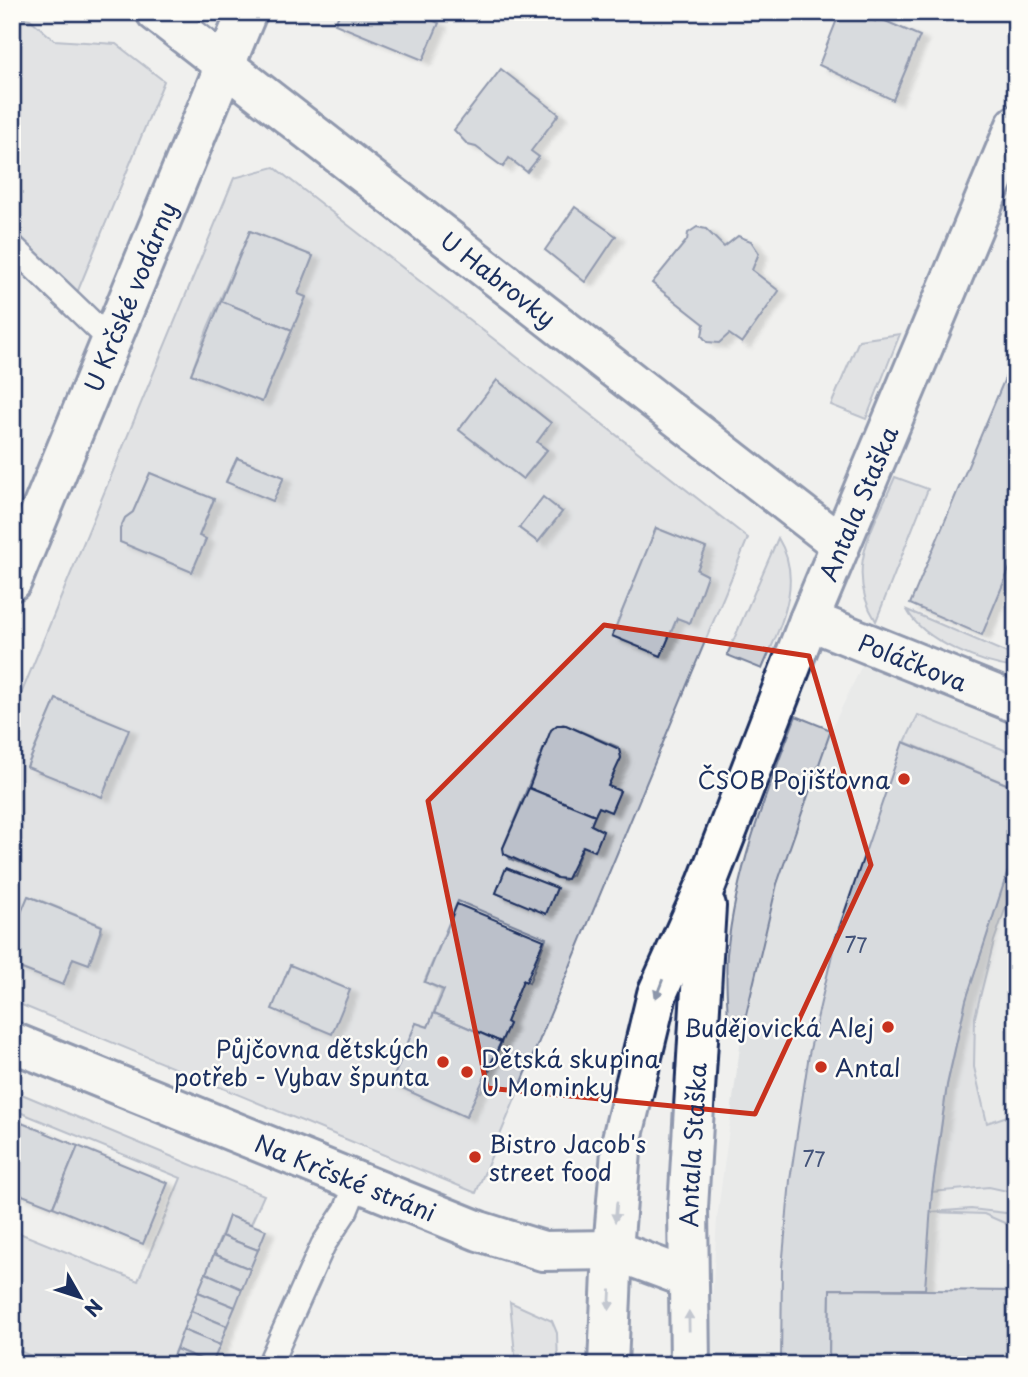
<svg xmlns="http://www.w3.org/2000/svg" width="1028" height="1377" viewBox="0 0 1028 1377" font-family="'Playpen Sans',sans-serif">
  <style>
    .built { fill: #e0e2e3 }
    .green { fill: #d0d3d8; stroke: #76819b; stroke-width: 2; fill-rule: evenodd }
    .building { fill: #bbc0ca; stroke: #1b2f5e; stroke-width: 2; filter: url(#shadow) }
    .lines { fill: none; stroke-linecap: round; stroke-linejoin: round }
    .lane-casing { stroke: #1b2f5e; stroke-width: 28 }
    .street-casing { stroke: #1b2f5e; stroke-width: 44 }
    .secondary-casing { stroke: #1b2f5e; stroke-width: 44 }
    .lane { stroke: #fdfcf7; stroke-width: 23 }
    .street { stroke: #fdfcf7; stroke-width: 38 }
    .secondary { stroke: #fdfcf7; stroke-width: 38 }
    .oneway { fill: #8c96aa }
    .marked { fill: none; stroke: #c8321e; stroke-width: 5; stroke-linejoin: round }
    .poi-dot { fill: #c8321e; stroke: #fdfcf7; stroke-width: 2.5 }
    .labels { text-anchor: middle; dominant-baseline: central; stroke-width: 5; stroke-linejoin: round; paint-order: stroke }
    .number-label { font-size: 21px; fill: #435379 }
    .street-label { font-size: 24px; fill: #1b2f5e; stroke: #fdfcf7 }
    .poi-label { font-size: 24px; fill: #1b2f5e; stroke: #fdfcf7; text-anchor: end }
  </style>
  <defs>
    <filter id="shadow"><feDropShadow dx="8" dy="4.5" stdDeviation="2" flood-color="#0004"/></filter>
  </defs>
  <rect width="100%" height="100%" fill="#f0f0ee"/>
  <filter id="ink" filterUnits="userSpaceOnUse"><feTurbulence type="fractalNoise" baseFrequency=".0143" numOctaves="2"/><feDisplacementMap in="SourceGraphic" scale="14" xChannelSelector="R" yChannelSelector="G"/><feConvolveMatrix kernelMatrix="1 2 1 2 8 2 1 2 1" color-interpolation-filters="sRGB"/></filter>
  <g filter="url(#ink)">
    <polygon class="built" points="863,663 1016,721 1016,1365 713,1365 710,1333 717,1218 742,1032 759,952 790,843 831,730"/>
    <g class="green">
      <polygon points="12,17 30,19 54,40 116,44 164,81 77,293 12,231"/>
      <path d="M274 167 748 538 476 1193 12 1001V965L63 985 73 958 89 964 102 931 101 925 29 896 18 920 12 918V716L234 178ZM250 231 313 256 298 294 306 297 262 402 191 374 208 327ZM498 381 551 423 537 442 547 450 523 478 459 429ZM237 458 283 477 273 501 226 481ZM150 473 214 499 199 536 206 539 192 572 121 542 125 518 133 512ZM562 512 538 542 520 529V528ZM656 528 705 548 697 570 707 575 690 623 677 618 661 656 612 636ZM56 699 129 730 102 797 27 766ZM563 724 618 747 621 758 608 786 620 791 611 812 599 807 591 825 603 831 595 851 583 846 572 875 564 880 510 859 503 848 551 730ZM506 868 556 888 546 913 496 893ZM458 901 546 938 529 983 523 980 506 1022 509 1024 481 1092 477 1091 466 1117 423 1098 416 1023 428 1027 442 990 424 982Z"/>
      <polygon points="900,334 866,419 831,405 859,340"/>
      <path d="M895 477 928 489 876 621C843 569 874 527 895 477Z"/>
      <path d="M778 538C805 582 780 626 762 669L727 655Z"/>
      <path d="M907 610 1009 654 1016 639V668C982 664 923 641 907 610Z"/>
      <polygon points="918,715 1012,753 1016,756 1016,788 905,742"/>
      <path d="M796 716 831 730 777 884 742 1032 728 1030C728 1005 725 979 727 954 736 868 765 796 796 716Z"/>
      <polygon points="1016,846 1016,878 994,941 975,1017 974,1067 987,1123 1016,1113 1016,1193 989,1187 932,1192 947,1085 966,1000"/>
      <polygon points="12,1090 264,1195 251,1224 229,1216 169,1365 53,1365 12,1348 12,1230 138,1281 181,1178 12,1109"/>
      <polygon points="971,1209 1014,1214 1016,1228 984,1214 930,1212"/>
      <polygon points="510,1302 552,1321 557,1333 558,1365 516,1365"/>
    </g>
    <g class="building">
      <polygon points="340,12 430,12 427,18 439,23 423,60 335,24"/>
      <polygon points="840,12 854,12 875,21 876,17 920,36 893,100 819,65"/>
      <polygon points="501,69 559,114 531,151 539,157 527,172 509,158 503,167 476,147 468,145 454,130"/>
      <polygon points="575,207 616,236 585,282 545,250"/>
      <polygon points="697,227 706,229 724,247 738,236 751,241 759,253 752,270 779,291 742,343 729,334 719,343 707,342 702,336 704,324 652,283 687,240 688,233"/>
      <polygon points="250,231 313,256 298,294 306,297 292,330 221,301"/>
      <polygon points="221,301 292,330 262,402 191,374"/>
      <polygon points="1016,352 1016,553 982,635 910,604"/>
      <polygon points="497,380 551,423 537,442 547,450 523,479 459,430"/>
      <polygon points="237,458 284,477 273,501 226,482"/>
      <polygon points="150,473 214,499 199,536 206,539 192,572 120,542 120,529 125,518 133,512"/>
      <polygon points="543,497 562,512 538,542 519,528"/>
      <polygon points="656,528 706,548 697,570 707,575 690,623 677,618 661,656 612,636"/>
      <polygon points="56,699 129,729 102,797 27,767"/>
      <polygon points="557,725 566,725 619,749 621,758 608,786 620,791 611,812 599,807 595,815 529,788 551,730"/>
      <polygon points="903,742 1016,788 1016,846 966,1000 947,1085 932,1192 925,1289 830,1289 829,1365 781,1365 782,1268 790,1180 809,1054 836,937"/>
      <polygon points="529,788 595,815 591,825 603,831 595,851 583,846 567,879 557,878 504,854 503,848"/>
      <polygon points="506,868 557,888 546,914 496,893"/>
      <polygon points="28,896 102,926 89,964 73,958 63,985 12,965 12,918 18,920"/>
      <polygon points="457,904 544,940 526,982 523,980 506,1022 509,1024 501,1042 434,1013 444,990 425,982"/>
      <polygon points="290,965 350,990 332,1034 272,1009"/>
      <polygon points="434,1013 501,1042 466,1117 391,1083 416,1023 428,1027"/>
      <polygon points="12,1119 78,1146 53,1207 12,1191"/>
      <polygon points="78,1146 168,1183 143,1244 53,1207"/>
      <polygon points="229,1216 266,1230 258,1250 222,1236"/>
      <polygon points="222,1236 258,1250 250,1269 214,1254"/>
      <polygon points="214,1254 250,1269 242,1289 206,1273"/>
      <polygon points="206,1273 242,1289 235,1307 198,1292"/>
      <polygon points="830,1289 1016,1291 1016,1365 829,1365"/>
      <polygon points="198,1292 235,1307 227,1326 191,1311"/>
      <polygon points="191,1311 227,1326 220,1345 183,1330"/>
      <polygon points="183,1330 220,1345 212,1364 176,1349"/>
      <polygon points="176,1349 212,1364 212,1365 169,1365"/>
      <polygon points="12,1355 36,1365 12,1365"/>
    </g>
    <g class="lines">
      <g class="lane-casing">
        <g id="lane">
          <polyline points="12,246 111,341"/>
          <polyline points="269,1365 323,1245 346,1210 357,1183"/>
        </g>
      </g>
      <g class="street-casing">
        <g id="street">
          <path id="s1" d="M156 12 840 544"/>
          <path id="s2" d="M12 581 247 12"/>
          <path id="s3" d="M809 620 1016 703"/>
          <path id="s4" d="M12 1042 479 1231 543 1251 613 1250 688 1278"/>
        </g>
      </g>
      <g class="secondary-casing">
        <g id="secondary">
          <path id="s5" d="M608 1365 613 1250 622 1139 657 994 707 883 809 620 1016 125"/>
          <path id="s6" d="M690 1365 688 1208 706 906"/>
        </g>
      </g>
      <use href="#lane" class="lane"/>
      <use href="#street" class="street"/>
      <use href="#secondary" class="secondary"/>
    </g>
    <defs><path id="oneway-solid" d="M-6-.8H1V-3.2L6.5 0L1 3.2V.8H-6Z" transform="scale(1.75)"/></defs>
    <g class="oneway">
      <use href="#oneway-solid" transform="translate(659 989) rotate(111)"/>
      <use href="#oneway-solid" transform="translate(616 1212) rotate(95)"/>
      <use href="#oneway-solid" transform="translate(610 1300) rotate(93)"/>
      <use href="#oneway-solid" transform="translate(689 1321) rotate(-91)"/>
    </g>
  </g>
  <path d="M0 0H1028V1377H0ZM604 625 809 656 871 865 755 1114 487 1088 428 801Z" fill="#f0f0ee" fill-opacity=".55" fill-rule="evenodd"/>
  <path class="marked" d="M604 625 809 656 871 865 755 1114 487 1088 428 801Z"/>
  <g class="poi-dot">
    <circle cx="904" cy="779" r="7"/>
    <circle cx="888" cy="1027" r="7"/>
    <circle cx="443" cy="1062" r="7"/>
    <circle cx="821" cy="1067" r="7"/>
    <circle cx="467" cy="1072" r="7"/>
    <circle cx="475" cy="1157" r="7"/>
  </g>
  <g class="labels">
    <g class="number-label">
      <text x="856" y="944">77</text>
      <text x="814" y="1158">77</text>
    </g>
    <g class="street-label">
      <text stroke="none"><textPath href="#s1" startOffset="434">U Habrovky</textPath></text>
      <text stroke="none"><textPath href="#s2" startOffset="308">U Krčské vodárny</textPath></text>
      <text stroke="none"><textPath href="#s5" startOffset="906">Antala Staška</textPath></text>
      <text stroke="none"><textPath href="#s3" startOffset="112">Poláčkova</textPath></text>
      <text stroke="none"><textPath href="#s6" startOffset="220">Antala Staška</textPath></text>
      <text stroke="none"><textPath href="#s4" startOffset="360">Na Krčské stráni</textPath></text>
    </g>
    <g class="poi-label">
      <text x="890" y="779">ČSOB Pojišťovna</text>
      <text x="874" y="1027">Budějovická Alej</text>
      <text x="429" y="1048">Půjčovna dětských<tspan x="429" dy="28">potřeb - Vybav špunta</tspan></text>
      <text x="481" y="1058" text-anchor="start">Dětská skupina<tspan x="481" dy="28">U Mominky</tspan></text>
      <text x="835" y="1067" text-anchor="start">Antal</text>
      <text x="489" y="1143" text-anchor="start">Bistro Jacob's<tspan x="489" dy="28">street food</tspan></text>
    </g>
  </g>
  <rect width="1028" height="1377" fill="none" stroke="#fdfcf7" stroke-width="42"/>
  <rect x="21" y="21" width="986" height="1335" fill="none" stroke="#1b2f5e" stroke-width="2.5" filter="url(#ink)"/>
  <g transform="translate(80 1297) rotate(129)" stroke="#fdfcf7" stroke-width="5" paint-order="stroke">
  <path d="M0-5L12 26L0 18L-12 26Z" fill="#1b2f5e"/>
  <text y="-10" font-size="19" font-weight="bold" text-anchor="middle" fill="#1b2f5e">N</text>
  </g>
</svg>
